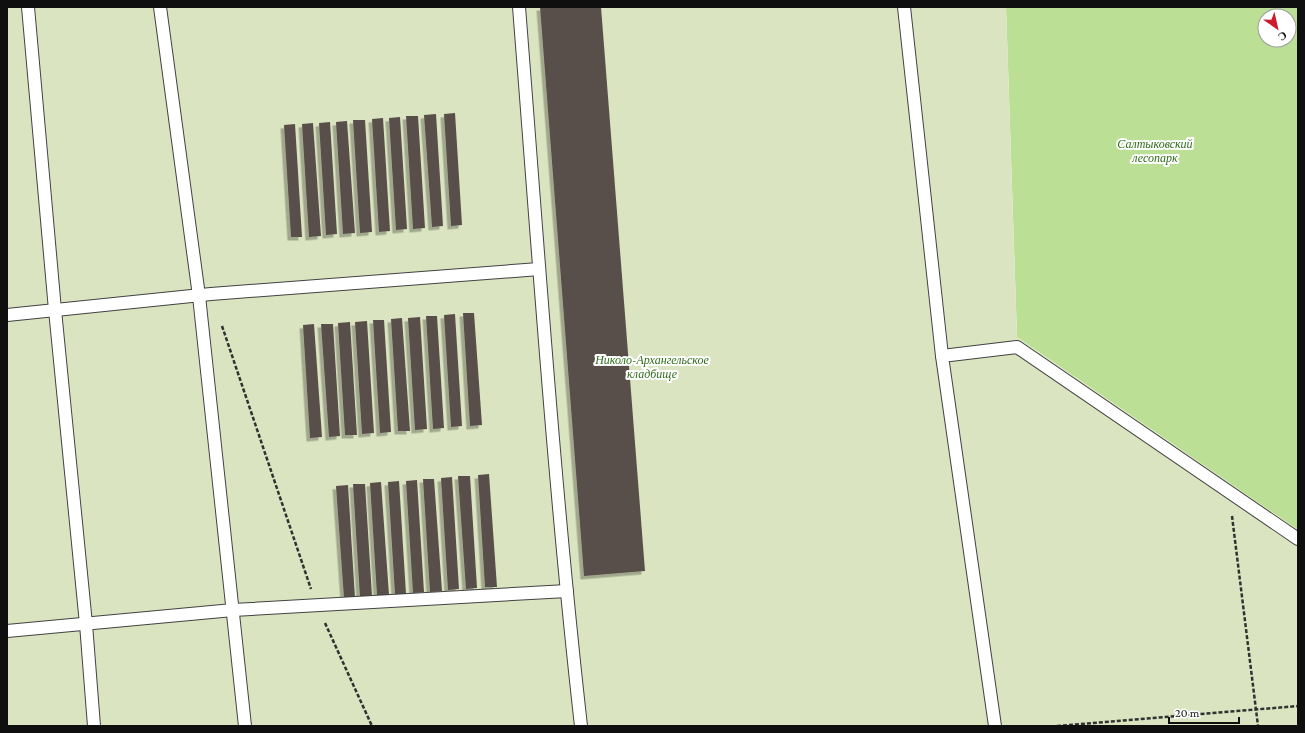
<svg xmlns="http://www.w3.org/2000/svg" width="1305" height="733" viewBox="0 0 1305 733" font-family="'Crimson Pro',serif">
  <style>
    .forest { fill: #bbe095; fill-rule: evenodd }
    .cemetery { fill: #dae4c0 }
    .building { fill: #594f4b; filter: url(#shadow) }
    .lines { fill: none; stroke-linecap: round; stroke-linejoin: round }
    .lane-casing { stroke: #424242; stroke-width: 14 }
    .path { stroke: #313131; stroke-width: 2.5; stroke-dasharray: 4 2; stroke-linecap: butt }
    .lane { stroke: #fff; stroke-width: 12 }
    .labels { text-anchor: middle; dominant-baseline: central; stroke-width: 4; stroke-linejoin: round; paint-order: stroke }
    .park-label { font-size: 12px; font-style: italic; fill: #2f6e19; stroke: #fff }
  </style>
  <defs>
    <filter id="shadow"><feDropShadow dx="-3.5" dy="3.5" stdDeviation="0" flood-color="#0004"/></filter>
  </defs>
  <rect width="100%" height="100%" fill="#fffcf2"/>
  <path class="forest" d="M1006 7H1298V530L1017 337ZM1265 16H1289V40H1265Z"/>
  <polygon class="cemetery" points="7,7 1006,7 1017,337 1298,530 1298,726 7,726"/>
  <g class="building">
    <polygon points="540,7 601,7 645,571 584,576"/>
    <polygon points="455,113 462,225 451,226 444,114"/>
    <polygon points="436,114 443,226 432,227 424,115"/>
    <polygon points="406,116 418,116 425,228 413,229"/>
    <polygon points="400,117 407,229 396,230 389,118"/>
    <polygon points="383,118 390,231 379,232 372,119"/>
    <polygon points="353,120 365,120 372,232 360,233"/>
    <polygon points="347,121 355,233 343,234 336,122"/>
    <polygon points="330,122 337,234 326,235 319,123"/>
    <polygon points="313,123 321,236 309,237 302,124"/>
    <polygon points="295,124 302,237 291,237 284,125"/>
    <polygon points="463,313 474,313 482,425 470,426"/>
    <polygon points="455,314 462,426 451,427 444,315"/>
    <polygon points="426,316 437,316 444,428 433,429"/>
    <polygon points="420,317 427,429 415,430 408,318"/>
    <polygon points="402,318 410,431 398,431 391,319"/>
    <polygon points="373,320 384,320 391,432 380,433"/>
    <polygon points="367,321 374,433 362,434 355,322"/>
    <polygon points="350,322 357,435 345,435 338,323"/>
    <polygon points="314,324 322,437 310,438 303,325"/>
    <polygon points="321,324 333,324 340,436 329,437"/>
    <polygon points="489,474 497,587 485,587 478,475"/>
    <polygon points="458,476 470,476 477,588 466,589"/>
    <polygon points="452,477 459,589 448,590 441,478"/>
    <polygon points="423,479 434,479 442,591 430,592"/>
    <polygon points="417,480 424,592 413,593 406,481"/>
    <polygon points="399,481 406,594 395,594 388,482"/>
    <polygon points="381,482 389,595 377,595 370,483"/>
    <polygon points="353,484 365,484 372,596 360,597"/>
    <polygon points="348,485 355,598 344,598 336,486"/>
  </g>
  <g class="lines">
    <g class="lane-casing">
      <g id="lane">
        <polyline points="28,7 55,310 86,624 94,726"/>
        <polyline points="160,7 199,296 245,726"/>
        <path d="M519 7C538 247 554 487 581 726"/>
        <polyline points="904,7 942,356"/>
        <polyline points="7,315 211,294 539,269"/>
        <polyline points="7,631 233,610 567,591"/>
        <polyline points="995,726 942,356 1017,347 1298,539"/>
      </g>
    </g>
    <g class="path">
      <polyline points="222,326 311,589"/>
      <polyline points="1232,516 1258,726"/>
      <polyline points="325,623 372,726"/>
      <polyline points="1057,726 1298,706"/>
    </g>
    <use href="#lane" class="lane"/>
  </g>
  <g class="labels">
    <g class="park-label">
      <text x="1155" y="144">Салтыковский<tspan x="1155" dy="14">лесопарк</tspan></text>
      <text x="652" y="360">Николо-Архангельское<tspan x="652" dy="14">кладбище</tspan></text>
    </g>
  </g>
  <rect width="1305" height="733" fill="none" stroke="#0f0f0f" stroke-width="16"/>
  <g transform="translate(1277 28) rotate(146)"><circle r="19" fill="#ffffff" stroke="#9f9f9f"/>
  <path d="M0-3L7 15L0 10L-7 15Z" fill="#cd1a2d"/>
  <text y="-6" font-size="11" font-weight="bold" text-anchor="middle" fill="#0f0f0f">С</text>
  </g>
  <path d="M1169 717v6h70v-6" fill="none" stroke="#0f0f0f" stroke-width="2"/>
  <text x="1175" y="717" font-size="12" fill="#0f0f0f" stroke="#ffffff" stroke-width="3" paint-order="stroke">20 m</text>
</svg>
